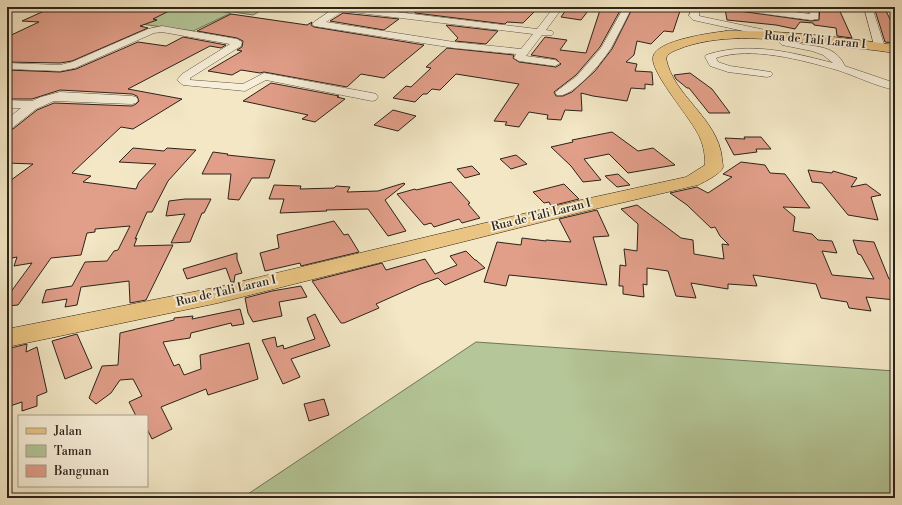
<svg xmlns="http://www.w3.org/2000/svg" width="902" height="505" viewBox="0 0 902 505" font-family="'Libre Bodoni',serif">
  <style>
    .green { fill: #b5c798; stroke: #707559 }
    .building { fill: #e19e89; stroke: #2c231a }
    .lines { fill: none; stroke-linecap: round; stroke-linejoin: round }
    .minor-casing { stroke: #5e5445; stroke-width: 1 }
    .major-casing { stroke: #2c231a; stroke-width: 1 }
    .minor { fill: #f7efd9; fill-rule: evenodd }
    .major { fill: #eac482; fill-rule: evenodd }
    .labels { text-anchor: middle; dominant-baseline: central; stroke-width: 3.5; stroke-linejoin: round; paint-order: stroke }
    .street-label { font-size: 12px; fill: #2c231a; stroke: #f7efd9 }
  </style>
  <rect width="100%" height="100%" fill="#f3e7c5"/>
  <filter id="stains"><feTurbulence type="fractalNoise" baseFrequency=".005" numOctaves="4"/><feColorMatrix values="0 0 0 0 .2 0 0 0 0 .09 0 0 0 0 .02 0 0 0 .5 -.17"/></filter>
  <radialGradient id="worn" r=".72"><stop offset=".6" stop-color="#630" stop-opacity="0"/><stop offset="1" stop-color="#630" stop-opacity=".3"/></radialGradient>
  <g class="green">
    <polygon points="168,7 191,7 231,13 193,31 133,23"/>
    <polygon points="199,7 268,7 253,15"/>
    <polygon points="476,342 895,371 895,498 242,498"/>
  </g>
  <g class="building">
    <polygon points="53,7 138,7 169,11 153,19 157,20 140,26 148,28 72,61 60,63 7,62 7,37 39,22 22,21"/>
    <polygon points="368,7 539,7 523,23 507,22 505,24 415,13 415,7 408,12"/>
    <polygon points="568,7 591,7 581,20 561,17"/>
    <polygon points="601,7 622,7 600,47 576,75 554,92 556,96 563,96 572,92 595,71 612,49 633,7 655,7 655,9 680,11 673,32 664,31 651,44 637,41 634,55 626,62 637,64 635,71 652,72 653,85 645,84 645,89 631,88 627,101 593,96 581,93 582,111 565,110 561,120 547,119 548,115 529,112 519,127 505,125 507,122 494,121 519,84 456,74 440,90 432,89 427,94 423,94 415,102 393,98 406,86 411,87 431,68 426,67 447,48 514,55 513,58 519,62 556,67 561,64 556,59 531,55 545,37 567,40 560,50 586,53"/>
    <polygon points="776,7 794,9 794,7 809,7 809,12"/>
    <polygon points="820,7 838,7 852,38 837,36 836,28 814,25 813,23 800,22 795,29 776,25 727,20 725,9 811,21 819,20"/>
    <polygon points="874,7 884,7 895,29 895,43 885,42"/>
    <polygon points="343,13 399,19 384,30 330,21"/>
    <polygon points="231,14 307,25 312,22 311,25 314,27 424,45 384,78 361,74 347,87 264,72 260,73 241,70 232,75 208,71 242,51 237,50 242,47 243,41 237,38 197,31"/>
    <polygon points="446,25 498,31 486,44 455,41 458,38"/>
    <polygon points="183,37 226,45 221,48 210,46 128,89 182,99 133,129 121,127 72,173 91,176 83,182 136,189 139,182 156,164 119,162 133,148 164,151 167,148 196,150 168,181 152,212 147,212 135,239 137,238 134,246 173,245 146,300 130,303 129,281 81,287 77,305 65,307 67,299 42,303 46,290 72,286 85,262 107,261 114,251 118,250 130,226 95,229 95,232 87,233 81,255 51,258 18,305 7,306 7,301 10,293 32,263 14,266 17,257 7,259 7,183 33,164 7,163 7,130 13,129 37,110 54,103 132,106 136,104 139,101 137,96 132,94 60,90 32,99 7,99 7,70 60,72 76,69 138,42 166,46"/>
    <polygon points="690,73 712,89 730,113 709,113 689,88 687,88 676,79 674,75"/>
    <polygon points="271,83 339,96 337,97 345,99 315,122 302,119 308,115 243,101"/>
    <polygon points="393,110 416,116 398,131 374,125"/>
    <polygon points="612,132 638,151 653,148 675,165 628,173 609,154 584,159 601,180 583,182 571,166 551,147 573,142 572,140"/>
    <polygon points="744,137 761,137 771,149 756,149 757,152 734,155 725,138 745,139"/>
    <polygon points="213,152 228,154 227,155 275,160 269,178 252,178 239,200 228,199 231,174 202,174"/>
    <polygon points="516,155 527,164 511,169 500,159"/>
    <polygon points="741,162 765,165 770,173 785,174 810,208 783,207 795,217 793,231 812,234 818,240 832,241 837,253 822,251 832,275 874,279 861,255 858,254 853,240 874,242 889,279 895,279 895,300 866,297 871,311 849,308 847,302 821,298 816,284 753,275 757,286 728,284 728,289 691,283 696,298 676,296 668,271 647,268 647,285 643,284 644,297 623,294 623,286 619,286 620,265 626,266 624,249 637,251 638,224 621,209 637,205 681,238 693,240 694,254 724,259 722,244 729,245 720,236 715,227 711,228 687,205 670,193 697,187 708,193 732,177 723,174"/>
    <polygon points="472,166 480,174 465,178 457,169"/>
    <polygon points="808,170 832,173 833,171 857,178 851,187 866,184 881,195 871,197 878,220 848,215 822,183 812,182"/>
    <polygon points="618,174 630,185 617,187 605,176"/>
    <polygon points="451,182 470,203 468,204 480,218 462,223 459,219 434,227 431,223 424,225 397,194 415,189 416,190"/>
    <polygon points="404,183 405,184 385,200 406,231 388,236 368,209 326,210 327,211 280,213 284,199 269,199 274,185 301,186 300,189 334,188 336,186 350,187 347,192 378,191"/>
    <polygon points="564,184 579,199 551,206 549,202 544,203 533,192"/>
    <polygon points="185,199 211,199 204,213 202,213 190,242 171,243 185,214 166,216 169,201"/>
    <polygon points="597,210 609,236 593,237 607,285 509,275 506,286 484,282 497,242 521,245 522,238 546,241 546,240 571,242 559,219"/>
    <polygon points="334,221 344,235 348,234 359,252 301,266 300,263 265,271 260,253 279,248 277,235"/>
    <polygon points="466,251 475,260 476,260 485,268 445,285 438,278 421,284 376,304 379,308 344,323 341,323 312,281 382,263 386,270 425,259 435,274 457,265 450,256"/>
    <polygon points="237,253 237,259 242,273 235,275 234,282 231,282 226,268 187,279 183,269"/>
    <polygon points="301,286 307,297 279,302 282,316 253,322 248,313 245,298 272,291"/>
    <polygon points="240,309 244,324 232,326 231,323 191,333 190,338 163,342 174,366 179,364 184,375 201,369 200,355 249,343 258,379 208,395 206,389 161,407 172,429 152,439 147,429 147,416 136,416 129,402 142,396 133,379 120,380 111,393 96,404 89,398 102,366 118,365 120,333 174,320 174,318 193,316 192,319"/>
    <polygon points="315,314 330,346 291,359 300,377 283,384 262,340 275,337 277,347 283,345 284,349 315,339 307,318"/>
    <polygon points="77,334 92,368 65,379 52,341"/>
    <polygon points="27,344 26,352 37,347 47,392 37,396 37,406 22,411 22,402 7,407 7,365 11,348"/>
    <polygon points="324,399 329,415 309,421 304,404"/>
  </g>
  <g class="lines">
    <g class="minor-casing">
      <g id="minor">
        <path d="M336 7H355L537 29 554 7H563L546 30 552 31 554 33 552 35H542L526 56 555 60 560 63 555 66 519 61 514 58 516 54 454 48 314 26 312 24 314 22ZM343 11 533 34 521 49 454 42 326 22Z"/>
        <path d="M624 7H632C625 21 618 35 611 48 603 61 572 99 557 95L555 93 557 91 577 76 601 48Z"/>
        <path d="M692 7H700L699 16 770 31C774 32 779 33 782 35 785 36 787 40 790 41 810 49 833 41 845 66L895 83V90C875 86 856 76 837 70 802 60 751 46 716 58L718 62 730 66 771 72 773 74 771 76 767 77 728 72 710 66 705 57 706 55C748 41 791 52 833 63L823 55 812 51 782 45 775 38 693 20 689 16Z"/>
        <polygon points="732,7 756,7 810,14 811,7 819,7 818,19 811,20 736,10"/>
        <polygon points="864,7 872,7 884,44 886,47 885,49 877,49 874,45"/>
        <polygon points="162,26 237,39 242,42 241,46 190,78 190,80 243,84 264,73 372,93 376,94 378,97 376,100 372,101 266,80 245,91 183,85 177,80 182,74 230,44 162,32 154,33 75,68 60,71 7,69 7,63 60,65 72,62 148,29"/>
        <polygon points="60,92 132,96 136,97 138,100 136,103 132,104 54,101 36,109 12,128 7,129 7,119 21,108 7,108 7,100 32,101 41,97"/>
      </g>
    </g>
    <g class="major-casing">
      <g id="major">
        <polygon points="7,7 19,7 17,9 7,13"/>
        <path d="M726 31C782 30 840 37 895 45V53C869 49 843 47 816 44 772 39 727 33 684 47 678 50 669 51 666 58 673 96 718 118 722 158 722 160 723 165 723 167 721 174 704 182 698 185L582 212 218 303 7 347V329L218 287 581 200 686 177 705 165C705 156 704 147 700 138 693 120 650 73 653 57 656 40 711 33 726 31Z"/>
      </g>
    </g>
    <use href="#minor" class="minor"/>
    <use href="#major" class="major"/>
  </g>
  <g class="labels">
    <g class="street-label">
      <text transform="translate(815 40) rotate(5)">Rua de Tali Laran I</text>
      <text transform="translate(541 215) rotate(-14)">Rua de Tali Laran I</text>
      <text transform="translate(226 291) rotate(-13)">Rua de Tali Laran I</text>
    </g>
  </g>
  <rect width="902" height="505" fill="none" stroke="#f3e7c5" stroke-width="24"/>
  <rect x="8" y="8" width="886" height="489" fill="none" stroke="#2c231a" stroke-width="2"/>
  <rect x="12" y="12" width="878" height="481" fill="none" stroke="#2c231a"/>
  <rect x="18" y="415" width="130" height="72" fill="#f7efd9" stroke="#a69d8d"/>
  <rect x="26" y="428" width="20" height="6" fill="#eac482" stroke="#a69d8d"/>
  <text x="54" y="435" font-size="12" fill="#2c231a">Jalan</text>
  <rect x="26" y="445" width="20" height="12" fill="#b5c798" stroke="#a69d8d"/>
  <text x="54" y="455" font-size="12" fill="#2c231a">Taman</text>
  <rect x="26" y="465" width="20" height="12" fill="#e19e89" stroke="#a69d8d"/>
  <text x="54" y="475" font-size="12" fill="#2c231a">Bangunan</text>
  <rect width="100%" height="100%" filter="url(#stains)"/>
  <rect width="100%" height="100%" fill="url(#worn)"/>
</svg>
